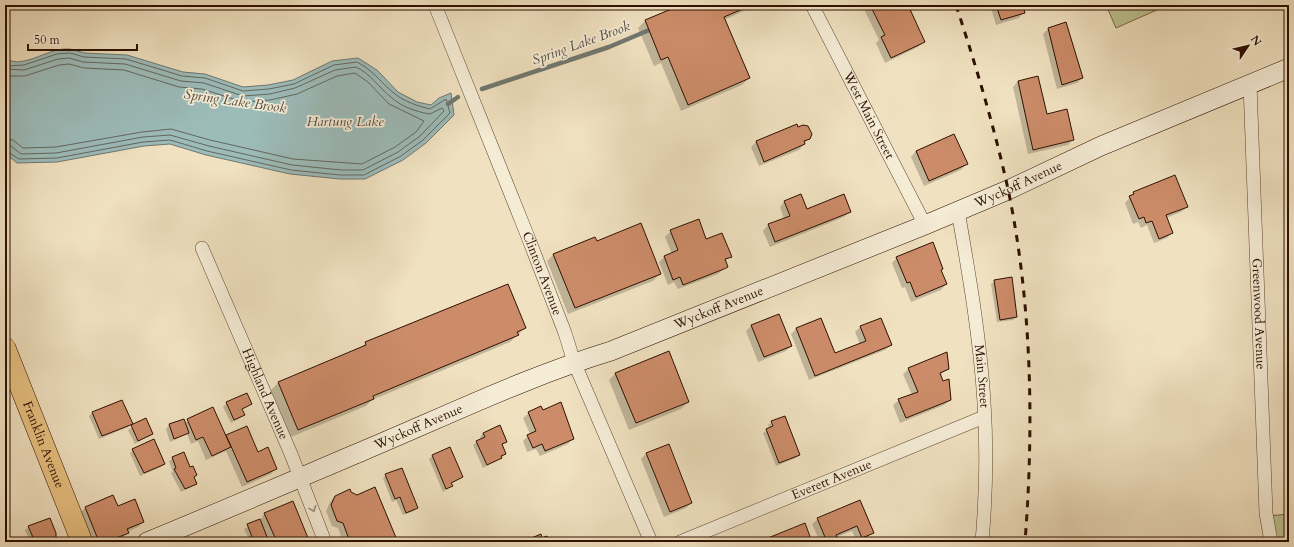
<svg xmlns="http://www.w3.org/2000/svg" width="1294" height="547" viewBox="0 0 1294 547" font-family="Cardo,serif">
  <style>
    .green { fill: #bcc290; stroke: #756948 }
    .water { fill: #9cbcba; stroke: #707770 }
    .shadow { fill: #0003 }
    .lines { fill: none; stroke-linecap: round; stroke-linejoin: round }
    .shore { stroke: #65665d; stroke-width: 1 }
    .stream { stroke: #707770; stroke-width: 4.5 }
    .building { fill: #cc8c69; stroke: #2e1000 }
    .minor-casing { stroke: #5e4430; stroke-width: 14 }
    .secondary-casing { stroke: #2e1000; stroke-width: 20 }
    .primary-casing { stroke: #2e1000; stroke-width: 22 }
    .minor { stroke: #f5ecd6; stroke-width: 13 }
    .secondary { stroke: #f5ecd6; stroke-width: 19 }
    .primary { stroke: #e8c080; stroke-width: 21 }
    .rail { stroke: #2e1000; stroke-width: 3; stroke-dasharray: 7 7; stroke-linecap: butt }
    .oneway { stroke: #9b8976 }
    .labels { text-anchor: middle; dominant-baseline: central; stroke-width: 3.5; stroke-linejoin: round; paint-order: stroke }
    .street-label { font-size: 13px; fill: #2e1000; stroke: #f5ecd6 }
    .water-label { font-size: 14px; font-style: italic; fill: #544c41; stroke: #f5ecd6 }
  </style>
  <rect width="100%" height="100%" fill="#f0e1c0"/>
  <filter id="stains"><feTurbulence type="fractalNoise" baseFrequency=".005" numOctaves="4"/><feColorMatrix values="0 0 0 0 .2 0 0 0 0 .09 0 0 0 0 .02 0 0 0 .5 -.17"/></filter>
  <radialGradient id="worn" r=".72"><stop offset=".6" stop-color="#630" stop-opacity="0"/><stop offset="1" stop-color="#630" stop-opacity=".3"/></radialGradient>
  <g class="green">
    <polygon points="1106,5 1168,5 1116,28"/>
    <polygon points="1289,514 1289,542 1277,542 1268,516"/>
  </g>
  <path class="water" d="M70 49 85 53 127 55 183 72 205 74 243 87 268 85 293 80 332 61 358 58 377 70 398 92 417 102 431 105 439 98 451 93 454 115 426 143 403 160 365 179H340L290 174 206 155 170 144 144 146 57 162 17 163 5 153V58C19 68 39 55 54 51 59 49 65 49 70 49Z"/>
  <g class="shadow">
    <polygon points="683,5 757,5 724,20 749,78 742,85 681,111 661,63 654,66 638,28 645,21"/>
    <polygon points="862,5 906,5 924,42 918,47 885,63 876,43 879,40"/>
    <polygon points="990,5 1022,5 1024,12 1019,18 996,25"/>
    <polygon points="1048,29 1082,78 1077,83 1057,89 1043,34"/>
    <polygon points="1018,81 1047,115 1073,139 1068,145 1028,154 1013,87"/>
    <polygon points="796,125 809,138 799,150 759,166 751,147 756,142"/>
    <polygon points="916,151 966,164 961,170 924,186 911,157"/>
    <polygon points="1134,193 1187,207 1181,212 1166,218 1172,233 1167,238 1154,243 1147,225 1141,228 1138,222 1133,224 1125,203"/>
    <polygon points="785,201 806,210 850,212 844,217 770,247 763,231 768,225 784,219 780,207"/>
    <polygon points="671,231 706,240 730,256 725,262 727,266 718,274 678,289 674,282 668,285 659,262 664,257 672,254 665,237"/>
    <polygon points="554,254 660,274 653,281 568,314 547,261"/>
    <polygon points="897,258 940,270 946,284 941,290 911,302 905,287 902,288 892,263"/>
    <polygon points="995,281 1016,317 1013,320 997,322 991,284"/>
    <polygon points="820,319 835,355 860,344 855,332 860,327 880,319 891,345 885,350 809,380 791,334 796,329"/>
    <polygon points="751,326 791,346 786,351 758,362 746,331"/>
    <polygon points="525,328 510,342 372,400 366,406 291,437 271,390 278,383 359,349 366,343"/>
    <polygon points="909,369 948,369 940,375 950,400 944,405 900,423 893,405 899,400 912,395 903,374"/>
    <polygon points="616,373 688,402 681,409 629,430 609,380"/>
    <polygon points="227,403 251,404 241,410 244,415 240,418 231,423 223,407"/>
    <polygon points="542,411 573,438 568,444 540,456 536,449 527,452 523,441 530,434 523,418 529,413"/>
    <polygon points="92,413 131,423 128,427 99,439 89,416"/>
    <polygon points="145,419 152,434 135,444 128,430"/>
    <polygon points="188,420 225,437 246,427 258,453 276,468 271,474 242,487 226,451 206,460 198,441 191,444 187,434 170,442 166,429 169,425 185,423"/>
    <polygon points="771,423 774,431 776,430 799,455 796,458 776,466 763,433 770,428 768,425"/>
    <polygon points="483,433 506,441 501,445 505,454 501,458 483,468 473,445 481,439 480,437"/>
    <polygon points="450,448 462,477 451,484 451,486 443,492 429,459 432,456"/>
    <polygon points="133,450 164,464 161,467 140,476 130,453"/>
    <polygon points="183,453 196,484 181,492 171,473 173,472 169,461"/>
    <polygon points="646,454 691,503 686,508 664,517 641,459"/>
    <polygon points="386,475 417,507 414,511 403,515 396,500 392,502 383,478"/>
    <polygon points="350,493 395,539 393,542 343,542 338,528 332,526 326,511 330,502 335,496"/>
    <polygon points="113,497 117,507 143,522 138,527 127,532 122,538 113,542 92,542 80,513 85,508"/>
    <polygon points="859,501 872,532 867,538 857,542 852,531 836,537 838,542 820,542 812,524 818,519"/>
    <polygon points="265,513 307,538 303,542 243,542 249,540 244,529 260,520"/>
    <polygon points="29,527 55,542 30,542 25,530"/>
  </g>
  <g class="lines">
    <g class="shore">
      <path d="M5 63 9 66 24 65 57 54 70 53 84 57 126 59 182 76 205 78 243 91 269 89 294 84 334 65 357 62C373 70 382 84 395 94 405 102 418 106 430 109L446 99 450 113 423 140 401 156 364 175H340L291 170 207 151 170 140 143 142 57 158 19 159 5 150"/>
      <path d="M5 69 24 70 58 59 69 58 83 62 125 64 181 81 204 83 243 96 270 94 295 88 335 70 356 67C371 74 379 88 392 98 402 107 417 112 430 114L442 108 444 111 420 136 398 152 363 170H341L292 165 209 146 170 135 143 137 56 153 21 154 11 146 5 145"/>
      <polyline points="5,76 25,76 59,65 69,64 84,68 124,70 179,87 202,89 243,102 270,100 297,94 337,76 355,73 368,82 389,104 424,121 416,132 395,147 362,164 293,159 210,140 171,129 142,132 56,147 23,148 13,140 5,139"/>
    </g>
    <g class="stream">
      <polyline points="482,89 609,47 654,28"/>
      <polyline points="448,104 458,97"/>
    </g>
  </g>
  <g class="building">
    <polygon points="681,5 752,5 724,17 750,78 688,105 668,57 661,60 645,20"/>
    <polygon points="870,5 908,5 925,42 891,58 881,37 885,35"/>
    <polygon points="996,5 1023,5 1025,13 1001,20"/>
    <polygon points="1066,22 1083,78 1062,85 1048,28"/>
    <polygon points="1038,76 1047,114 1067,109 1074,140 1033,150 1018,81"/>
    <polygon points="797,124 798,127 803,125 808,126 812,134 810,139 804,141 805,144 764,162 756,141"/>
    <polygon points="954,134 968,164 929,181 916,151"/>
    <polygon points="1175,175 1188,207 1166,215 1173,233 1159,239 1152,221 1146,223 1144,217 1139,219 1129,196 1134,194 1133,192"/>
    <polygon points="801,194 807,209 844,194 851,212 775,242 768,224 790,216 784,201"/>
    <polygon points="699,219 706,239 722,233 732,257 725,259 728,267 724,269 683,285 680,277 673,280 664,256 678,250 670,230"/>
    <polygon points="641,223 661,274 575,308 553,254 595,237 597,241"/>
    <polygon points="933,242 943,269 941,270 947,284 916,297 910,282 907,283 896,257"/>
    <polygon points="1012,277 1017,317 1000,320 994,280"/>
    <polygon points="508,284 526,328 517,332 519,335 373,396 374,399 298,430 278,382 366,345 365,342"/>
    <polygon points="779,314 792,346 764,357 751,325"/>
    <polygon points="821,318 835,353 866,341 860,326 881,318 892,345 815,376 796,328"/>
    <polygon points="669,351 689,402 636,423 615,373"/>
    <polygon points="947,352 949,369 940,373 943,381 949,379 951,400 906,418 898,399 918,392 908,368"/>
    <polygon points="247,393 252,404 242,409 245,415 234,420 226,402"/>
    <polygon points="122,400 133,424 102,436 92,412"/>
    <polygon points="561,402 574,439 545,451 542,444 533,448 527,435 536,431 528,412 541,406 543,410"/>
    <polygon points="213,407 231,447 212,456 203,437 196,440 187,419"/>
    <polygon points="785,416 800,455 779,463 766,429 773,426 771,421"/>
    <polygon points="146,418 153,434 138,441 131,425"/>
    <polygon points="184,419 189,433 174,439 169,424"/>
    <polygon points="500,425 507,442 502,444 506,454 501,456 502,458 487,465 476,441 485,437 483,433"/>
    <polygon points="247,426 258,452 268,447 277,469 247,482 226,435"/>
    <polygon points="154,439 165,464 144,473 132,449"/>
    <polygon points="669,444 692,503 670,512 646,453"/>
    <polygon points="450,447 463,477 451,483 453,486 446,489 432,455"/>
    <polygon points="184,452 190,467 193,466 197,475 194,477 197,484 185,489 174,469 176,468 172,457"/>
    <polygon points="402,468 418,508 406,513 400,497 395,499 385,474"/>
    <polygon points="375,487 397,540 391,542 350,542 343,523 337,521 331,505 335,496 350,489 351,492 357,495"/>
    <polygon points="113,495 118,506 135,499 144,522 127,529 129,533 106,542 99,542 85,507"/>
    <polygon points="860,500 874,533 862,538 857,526 836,535 839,542 827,542 817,518"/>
    <polygon points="293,501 308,538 299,542 277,542 264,513"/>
    <polygon points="50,518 56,533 56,542 35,542 28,526"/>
    <polygon points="260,519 269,542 254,542 247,524"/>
    <polygon points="805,523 812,542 764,542 763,540"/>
    <polygon points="541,534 542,538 547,536 550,542 522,542"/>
    <polygon points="251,537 253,542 240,542"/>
  </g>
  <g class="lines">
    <g class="minor-casing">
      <g id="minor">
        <path id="s1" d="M435 5 528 237 565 333 574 362 651 542"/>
        <path id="s2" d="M812 5 925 225"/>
        <path id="s3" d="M1250 85 1266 513 1271 542"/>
        <path id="s4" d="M958 211C969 274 980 337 984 402 987 448 986 496 982 542"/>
        <path id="s5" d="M202 248 291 454 325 542"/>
        <path id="s6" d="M680 542 984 417"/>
      </g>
    </g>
    <g class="secondary-casing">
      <g id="secondary">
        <path id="s7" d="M147 542C220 512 292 481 365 450 446 416 526 377 611 351L925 225 1008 190 1101 146 1289 68"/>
      </g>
    </g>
    <g class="primary-casing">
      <g id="primary">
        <path id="s8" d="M5 348 82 542"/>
      </g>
    </g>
    <use href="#minor" class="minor"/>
    <use href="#secondary" class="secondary"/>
    <use href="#primary" class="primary"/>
    <path class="rail" d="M956 5C976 66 994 126 1008 189 1032 304 1034 425 1025 542"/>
  </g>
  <defs><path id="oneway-chevron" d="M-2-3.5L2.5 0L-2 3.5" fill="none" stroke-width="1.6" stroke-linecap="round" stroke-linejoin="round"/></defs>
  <use class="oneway" href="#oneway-chevron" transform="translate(313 509) rotate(69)"/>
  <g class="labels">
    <g class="street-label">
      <text stroke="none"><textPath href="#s2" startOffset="124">West Main Street</textPath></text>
      <text stroke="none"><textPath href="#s7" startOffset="942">Wyckoff Avenue</textPath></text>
      <text stroke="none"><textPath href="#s1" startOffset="289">Clinton Avenue</textPath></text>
      <text stroke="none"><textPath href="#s7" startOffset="618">Wyckoff Avenue</textPath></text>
      <text stroke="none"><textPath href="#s3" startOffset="229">Greenwood Avenue</textPath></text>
      <text stroke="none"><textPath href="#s4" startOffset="167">Main Street</textPath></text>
      <text stroke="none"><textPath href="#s5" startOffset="159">Highland Avenue</textPath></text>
      <text stroke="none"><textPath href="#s7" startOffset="295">Wyckoff Avenue</textPath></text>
      <text stroke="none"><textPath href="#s8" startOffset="104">Franklin Avenue</textPath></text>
      <text stroke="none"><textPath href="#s6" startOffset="164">Everett Avenue</textPath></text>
    </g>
    <g class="water-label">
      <text transform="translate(581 43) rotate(-20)">Spring Lake Brook</text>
      <text transform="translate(235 101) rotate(8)">Spring Lake Brook</text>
      <text x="345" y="121">Hartung Lake</text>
    </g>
  </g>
  <rect width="1294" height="547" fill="none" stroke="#f0e1c0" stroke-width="20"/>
  <rect x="6" y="6" width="1282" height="535" fill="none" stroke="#2e1000" stroke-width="2"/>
  <rect x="10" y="10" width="1274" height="527" fill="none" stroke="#2e1000"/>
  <g transform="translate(1248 46) rotate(55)" stroke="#f5ecd6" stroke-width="3" paint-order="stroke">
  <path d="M0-3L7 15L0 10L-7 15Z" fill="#2e1000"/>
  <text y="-6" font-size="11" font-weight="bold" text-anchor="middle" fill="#2e1000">N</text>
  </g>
  <path d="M28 44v6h109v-6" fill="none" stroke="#2e1000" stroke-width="2"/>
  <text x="34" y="44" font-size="12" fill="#2e1000" stroke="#f5ecd6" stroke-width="3" paint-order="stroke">50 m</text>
  <rect width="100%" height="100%" filter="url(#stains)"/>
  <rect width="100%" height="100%" fill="url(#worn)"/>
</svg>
